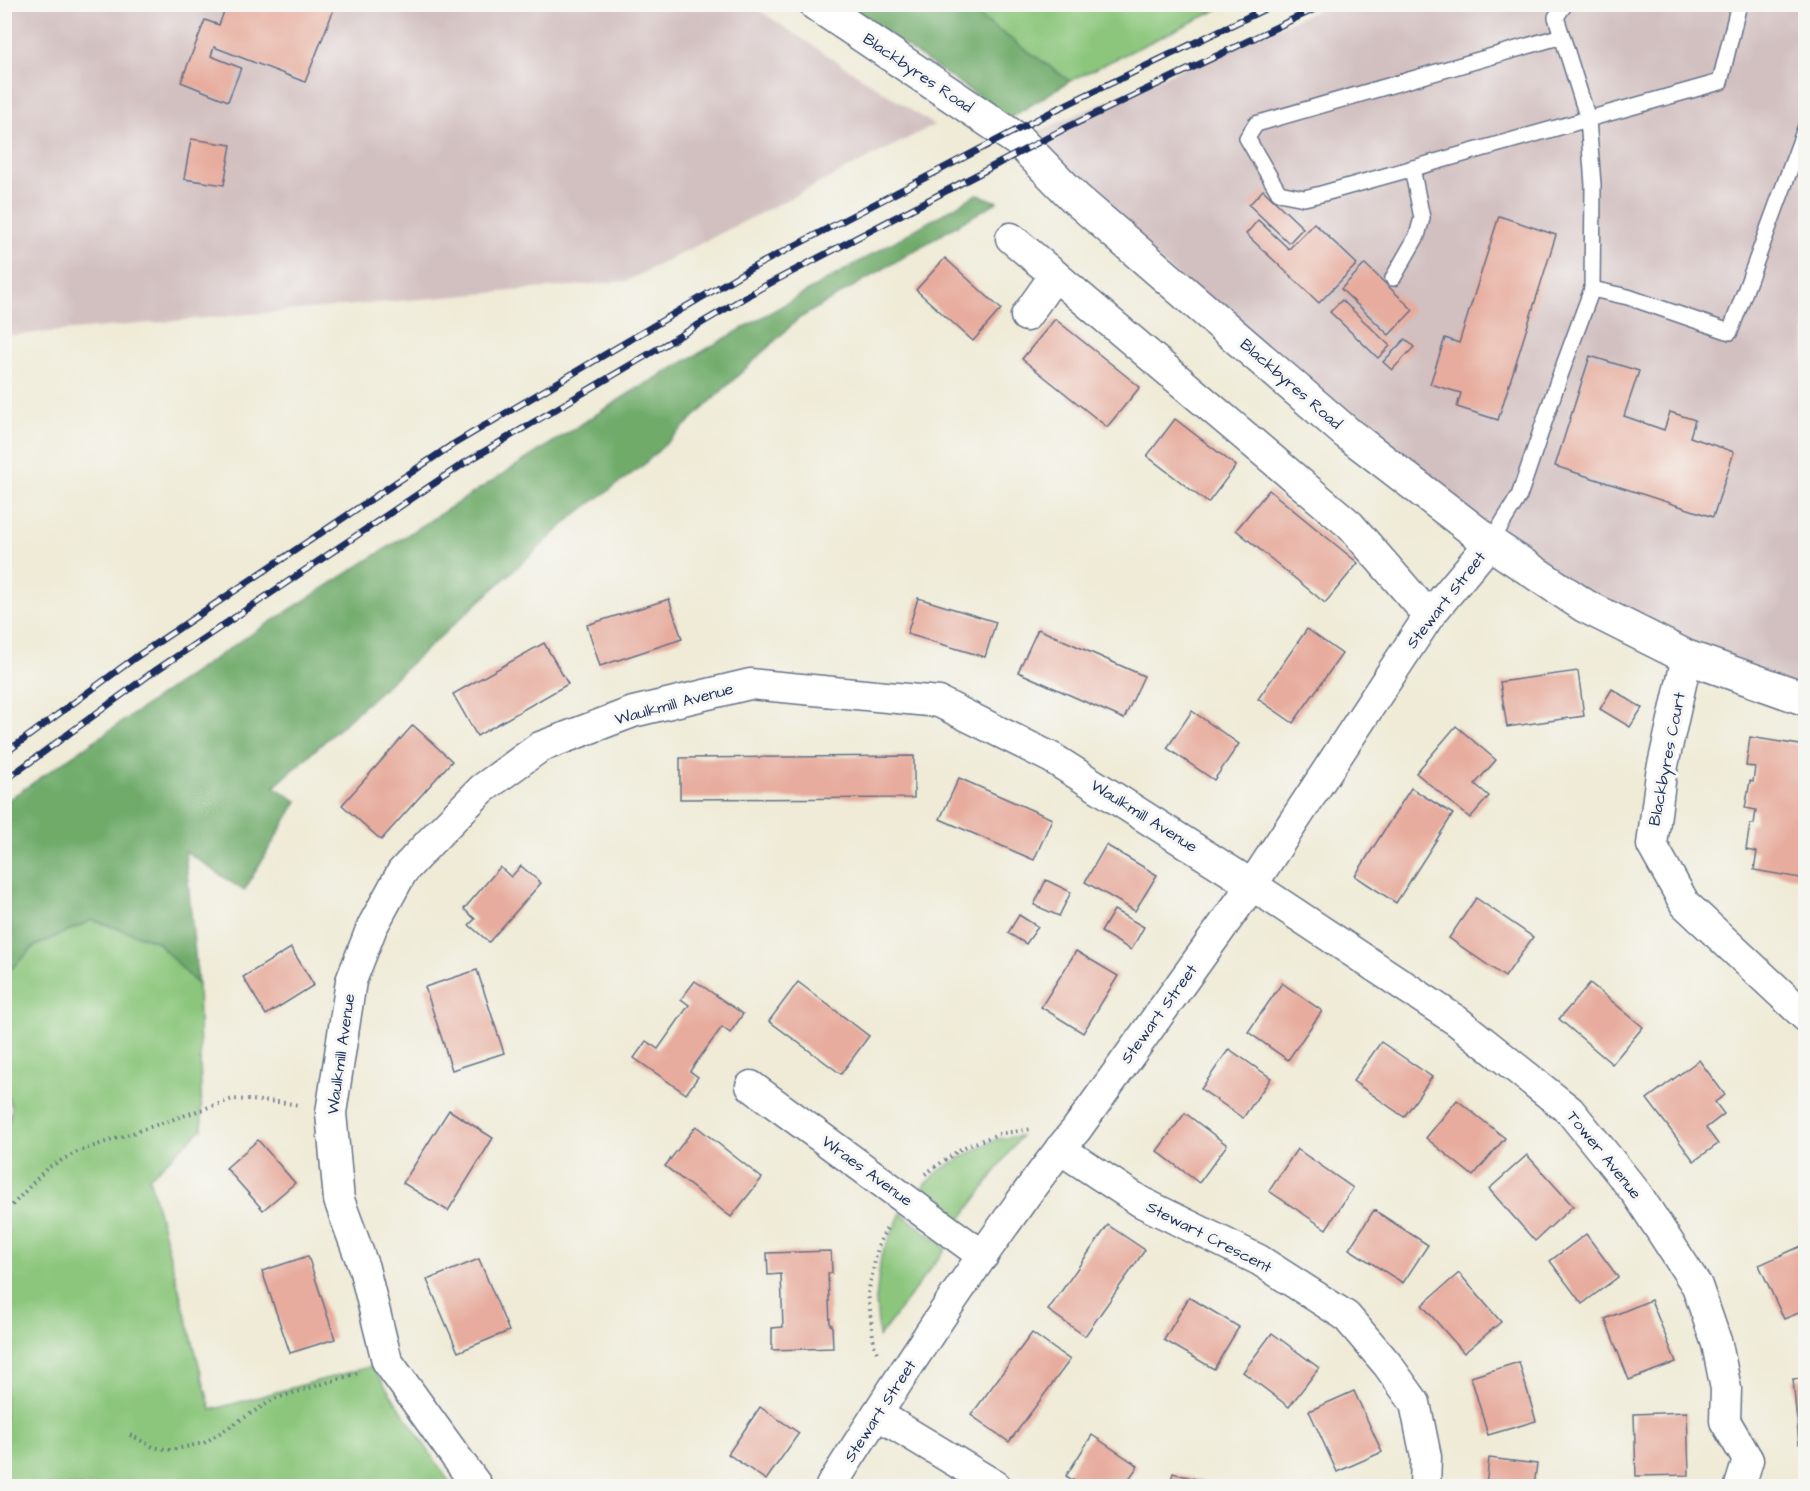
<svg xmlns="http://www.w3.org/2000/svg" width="1810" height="1491" viewBox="0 0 1810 1491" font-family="'Architects Daughter',sans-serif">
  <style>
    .industrial { fill: #d2bfc0 }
    .green { fill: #8bc67b; stroke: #537a6c; stroke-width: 1.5 }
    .forest { fill: #70ab6b; stroke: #466d64; stroke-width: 1.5 }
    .building { fill: #e7ac9d }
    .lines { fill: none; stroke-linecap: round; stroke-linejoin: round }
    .service-casing { stroke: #657188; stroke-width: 18 }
    .minor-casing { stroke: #657188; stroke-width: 33 }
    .tertiary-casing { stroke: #657188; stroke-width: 36 }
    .path { stroke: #657188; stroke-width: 4; stroke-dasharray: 1.5 4.5; stroke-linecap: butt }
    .service { stroke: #fff; stroke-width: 15 }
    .minor { stroke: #fff; stroke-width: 30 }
    .tertiary { stroke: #fff; stroke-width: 33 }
    .rail-casing { stroke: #1b2f5e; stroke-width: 7 }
    .rail { stroke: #f6f6f2; stroke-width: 4.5; stroke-dasharray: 14; stroke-linecap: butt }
    .labels { text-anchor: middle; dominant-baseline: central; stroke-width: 6; stroke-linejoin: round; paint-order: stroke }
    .street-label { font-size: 16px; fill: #1b2f5e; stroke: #f6f6f2 }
  </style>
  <rect width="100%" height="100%" fill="#f6f6f2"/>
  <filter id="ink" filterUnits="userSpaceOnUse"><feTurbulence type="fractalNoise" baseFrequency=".0167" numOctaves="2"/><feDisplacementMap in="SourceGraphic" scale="12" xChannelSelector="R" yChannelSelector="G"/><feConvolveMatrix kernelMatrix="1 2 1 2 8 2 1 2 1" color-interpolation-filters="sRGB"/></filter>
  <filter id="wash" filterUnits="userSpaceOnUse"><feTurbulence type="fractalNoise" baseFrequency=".008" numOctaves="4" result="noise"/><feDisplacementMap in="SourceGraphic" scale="24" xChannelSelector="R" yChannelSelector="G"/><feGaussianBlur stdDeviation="1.35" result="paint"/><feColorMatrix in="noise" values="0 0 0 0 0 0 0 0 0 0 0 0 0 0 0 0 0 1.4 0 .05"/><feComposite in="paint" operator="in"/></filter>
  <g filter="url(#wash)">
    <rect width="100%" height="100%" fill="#efebd7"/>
    <g class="industrial">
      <polygon points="5,5 751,5 934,125 627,281 5,336"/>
      <polygon points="1328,5 1805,5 1805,699 1490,543 1018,140"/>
    </g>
    <g class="green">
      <polygon points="963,5 1227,5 1070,81"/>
      <polygon points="92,920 156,941 198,985 202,1129 149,1177 211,1410 372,1366 452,1486 5,1486 4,1142 12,1108 5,1088 4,975 35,946"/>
      <polygon points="1021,1136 959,1222 918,1192 940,1170 962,1157 997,1139"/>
      <polygon points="901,1213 946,1248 879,1337 876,1300 881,1256"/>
    </g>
    <g class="forest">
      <polygon points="846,5 963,5 1070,81 1010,118"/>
      <polygon points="977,194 997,202 798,319 641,467 576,514 274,787 297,801 244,891 185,851 198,985 156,941 92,920 35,946 5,975 5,802 233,646 630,393"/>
    </g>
    <g id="blocks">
      <g class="building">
        <polygon points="227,4 336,4 305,82 214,47 211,56 241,68 228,101 181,82 205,20 219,25"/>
        <polygon points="191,139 231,145 224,185 184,179"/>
        <polygon points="1263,190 1303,228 1289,243 1249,205"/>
        <polygon points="1499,216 1556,235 1498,420 1457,407 1461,393 1430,384 1445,338 1459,343"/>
        <polygon points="1258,220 1289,249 1314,223 1357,264 1319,303 1246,234"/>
        <polygon points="945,258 1001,309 973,341 916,290"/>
        <polygon points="1365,264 1413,310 1389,335 1341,289"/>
        <polygon points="1342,300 1390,346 1378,358 1330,312"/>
        <polygon points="1055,319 1140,387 1107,427 1022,359"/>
        <polygon points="1405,339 1414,347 1392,370 1383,362"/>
        <polygon points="1590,356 1639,371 1624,416 1664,430 1670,412 1695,420 1690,437 1734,452 1713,517 1555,466"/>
        <polygon points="1175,419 1236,466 1208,503 1147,456"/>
        <polygon points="1269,490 1358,563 1325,603 1236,530"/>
        <polygon points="918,598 996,622 985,657 907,634"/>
        <polygon points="669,599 682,639 600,666 587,625"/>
        <polygon points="1038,629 1144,676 1124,719 1018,672"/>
        <polygon points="1307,629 1342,654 1293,723 1258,699"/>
        <polygon points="544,643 568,684 477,736 453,694"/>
        <polygon points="1578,671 1584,716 1507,727 1500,682"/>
        <polygon points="1612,689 1642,708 1630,727 1600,709"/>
        <polygon points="1192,711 1239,744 1214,780 1167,748"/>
        <polygon points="413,725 452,761 381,840 342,805"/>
        <polygon points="1456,726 1496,760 1475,784 1489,796 1470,818 1416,773"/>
        <polygon points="1750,737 1806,746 1806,758 1801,789 1806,790 1806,797 1800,832 1806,833 1806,842 1800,878 1754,870 1757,852 1746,850 1750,824 1754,824 1756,810 1745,808 1750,781 1753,782 1755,767 1746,766"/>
        <polygon points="914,756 914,798 680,799 680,758"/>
        <polygon points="959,778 1052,819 1034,860 940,819"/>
        <polygon points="1411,788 1453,814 1396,903 1355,876"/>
        <polygon points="1106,845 1157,875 1135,911 1085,882"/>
        <polygon points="521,866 541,883 489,942 469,925 475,919 464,909 500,867 511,877"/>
        <polygon points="1046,880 1071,892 1059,916 1034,905"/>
        <polygon points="1476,898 1533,937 1505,977 1449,938"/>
        <polygon points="1114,910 1144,927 1131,950 1101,932"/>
        <polygon points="1019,915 1038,927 1026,944 1008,933"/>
        <polygon points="291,948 314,985 266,1015 243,977"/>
        <polygon points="1076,951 1118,976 1083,1033 1041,1007"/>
        <polygon points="477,970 504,1053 452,1070 425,987"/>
        <polygon points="695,981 743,1014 730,1033 722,1027 690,1071 698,1077 686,1094 634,1058 646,1041 658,1049 689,1005 681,999"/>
        <polygon points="798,982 869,1036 841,1074 769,1021"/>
        <polygon points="1282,983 1322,1011 1288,1060 1248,1032"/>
        <polygon points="1590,983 1643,1027 1612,1064 1559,1019"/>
        <polygon points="1381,1042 1432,1077 1404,1117 1353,1081"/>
        <polygon points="1229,1049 1271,1078 1243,1118 1201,1089"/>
        <polygon points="1699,1060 1725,1095 1715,1102 1724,1114 1706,1128 1718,1144 1694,1161 1647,1099"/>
        <polygon points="1457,1100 1505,1138 1473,1176 1426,1138"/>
        <polygon points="449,1110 493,1138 448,1211 403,1183"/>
        <polygon points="1185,1113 1227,1145 1199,1183 1157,1151"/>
        <polygon points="696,1126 762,1178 731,1217 665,1166"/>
        <polygon points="258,1140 295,1183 263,1210 226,1168"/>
        <polygon points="1297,1149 1353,1188 1326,1229 1269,1191"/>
        <polygon points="1527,1155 1573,1206 1535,1241 1489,1189"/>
        <polygon points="1374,1210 1428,1245 1403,1283 1349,1249"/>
        <polygon points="1108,1225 1145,1250 1085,1336 1048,1310"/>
        <polygon points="1586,1234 1618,1277 1582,1304 1550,1261"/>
        <polygon points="1806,1244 1806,1310 1784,1319 1759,1265"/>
        <polygon points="831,1251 832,1273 828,1273 830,1325 832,1325 833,1348 772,1350 772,1328 783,1327 781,1274 768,1275 767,1253"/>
        <polygon points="308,1256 335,1339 290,1353 262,1271"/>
        <polygon points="479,1259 509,1331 458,1352 427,1280"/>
        <polygon points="1459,1273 1501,1322 1464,1353 1422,1305"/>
        <polygon points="1189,1297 1239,1327 1214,1369 1164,1340"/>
        <polygon points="1651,1300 1676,1362 1629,1380 1605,1319"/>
        <polygon points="1032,1333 1070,1360 1009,1442 971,1415"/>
        <polygon points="1272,1333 1319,1368 1289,1407 1243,1372"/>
        <polygon points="1519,1362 1536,1421 1488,1435 1471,1377"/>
        <polygon points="1806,1378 1806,1444 1799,1444 1793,1379"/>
        <polygon points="1354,1391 1382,1452 1337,1472 1309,1411"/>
        <polygon points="760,1407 799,1433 766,1480 728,1454"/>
        <polygon points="1687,1412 1689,1475 1636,1476 1634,1414"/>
        <polygon points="1092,1435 1138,1466 1124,1486 1082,1486 1066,1476"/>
        <polygon points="1489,1458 1537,1464 1534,1486 1486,1486"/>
        <polygon points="1173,1473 1221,1486 1169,1486"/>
      </g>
    </g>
  </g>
  <g filter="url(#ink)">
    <use href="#blocks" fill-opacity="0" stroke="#657188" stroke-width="1.5"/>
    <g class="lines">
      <g class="service-casing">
        <g id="service">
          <polyline points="1562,36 1256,124 1247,138 1279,193 1304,198 1321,194 1720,82 1739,4"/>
          <polyline points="1393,278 1417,236 1422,218 1412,168"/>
          <polyline points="1592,289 1628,297 1730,332 1806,126"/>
          <polyline points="1490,543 1519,496 1558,381 1592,289 1593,185 1588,119 1556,17 1565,4"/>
        </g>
      </g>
      <g class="minor-casing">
        <g id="minor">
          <polyline points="1011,238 1350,525 1429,616"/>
          <polyline points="1026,316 1055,275"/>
          <polyline points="1687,657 1661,774 1652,845 1685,904 1806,1017"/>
          <polyline points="751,1086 983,1256"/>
          <polyline points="1060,1149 1141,1202 1259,1260 1346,1316 1387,1364 1415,1403 1426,1457 1425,1486"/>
          <polyline points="877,1414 996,1486"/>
          <polyline points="477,1486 387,1361 364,1268 339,1200 331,1113 351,981 372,927 402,872 430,842 482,789 540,747 633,712 750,684 939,702 1052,758 1252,885 1457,1021 1570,1111 1637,1194 1697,1286 1717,1344 1726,1389 1725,1421 1748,1460 1740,1486"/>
          <path d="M831 1486C886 1399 942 1312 1002 1228 1026 1195 1049 1161 1076 1130L1252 885 1429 616 1490 543"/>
        </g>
      </g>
      <g class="tertiary-casing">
        <polyline id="tertiary" points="816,4 1018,140 1075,198 1347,433 1490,543 1585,606 1687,657 1806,699"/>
      </g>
      <g class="path">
        <polyline points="925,1174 962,1148 998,1134 1032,1129"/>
        <polyline points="4,1214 47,1168 79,1151 233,1099 279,1102 299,1105"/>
        <polyline points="877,1352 874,1345 868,1293 879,1243 888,1226"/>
        <polyline points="130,1435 153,1447 171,1450 204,1443 274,1399 358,1373"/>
      </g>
      <use href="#service" class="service"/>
      <use href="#minor" class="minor"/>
      <use href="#tertiary" class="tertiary"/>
      <g class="rail-casing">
        <g id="rail">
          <polyline points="4,754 136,657 452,445 748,270 1055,110 1275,4"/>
          <polyline points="4,781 149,675 463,464 759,289 1064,129 1325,4"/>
        </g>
      </g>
      <use href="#rail" class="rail"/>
    </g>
  </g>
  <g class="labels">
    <g class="street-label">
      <text transform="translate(918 73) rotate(34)">Blackbyres Road</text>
      <text transform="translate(1291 384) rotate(41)">Blackbyres Road</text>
      <text transform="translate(1446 600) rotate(-52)">Stewart Street</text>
      <text transform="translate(674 704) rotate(-15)">Waulkmill Avenue</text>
      <text transform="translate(1667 759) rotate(-79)">Blackbyres Court</text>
      <text transform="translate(1144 816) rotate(32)">Waulkmill Avenue</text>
      <text transform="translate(1159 1014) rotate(-54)">Stewart Street</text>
      <text transform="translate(341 1054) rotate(-82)">Waulkmill Avenue</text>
      <text transform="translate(1604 1155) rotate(51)">Tower Avenue</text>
      <text transform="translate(867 1171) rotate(36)">Wraes Avenue</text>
      <text transform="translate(1209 1237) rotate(27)">Stewart Crescent</text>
      <text transform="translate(880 1411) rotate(-57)">Stewart Street</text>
    </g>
  </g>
  <rect width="1810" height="1491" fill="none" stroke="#f6f6f2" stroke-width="24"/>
</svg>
